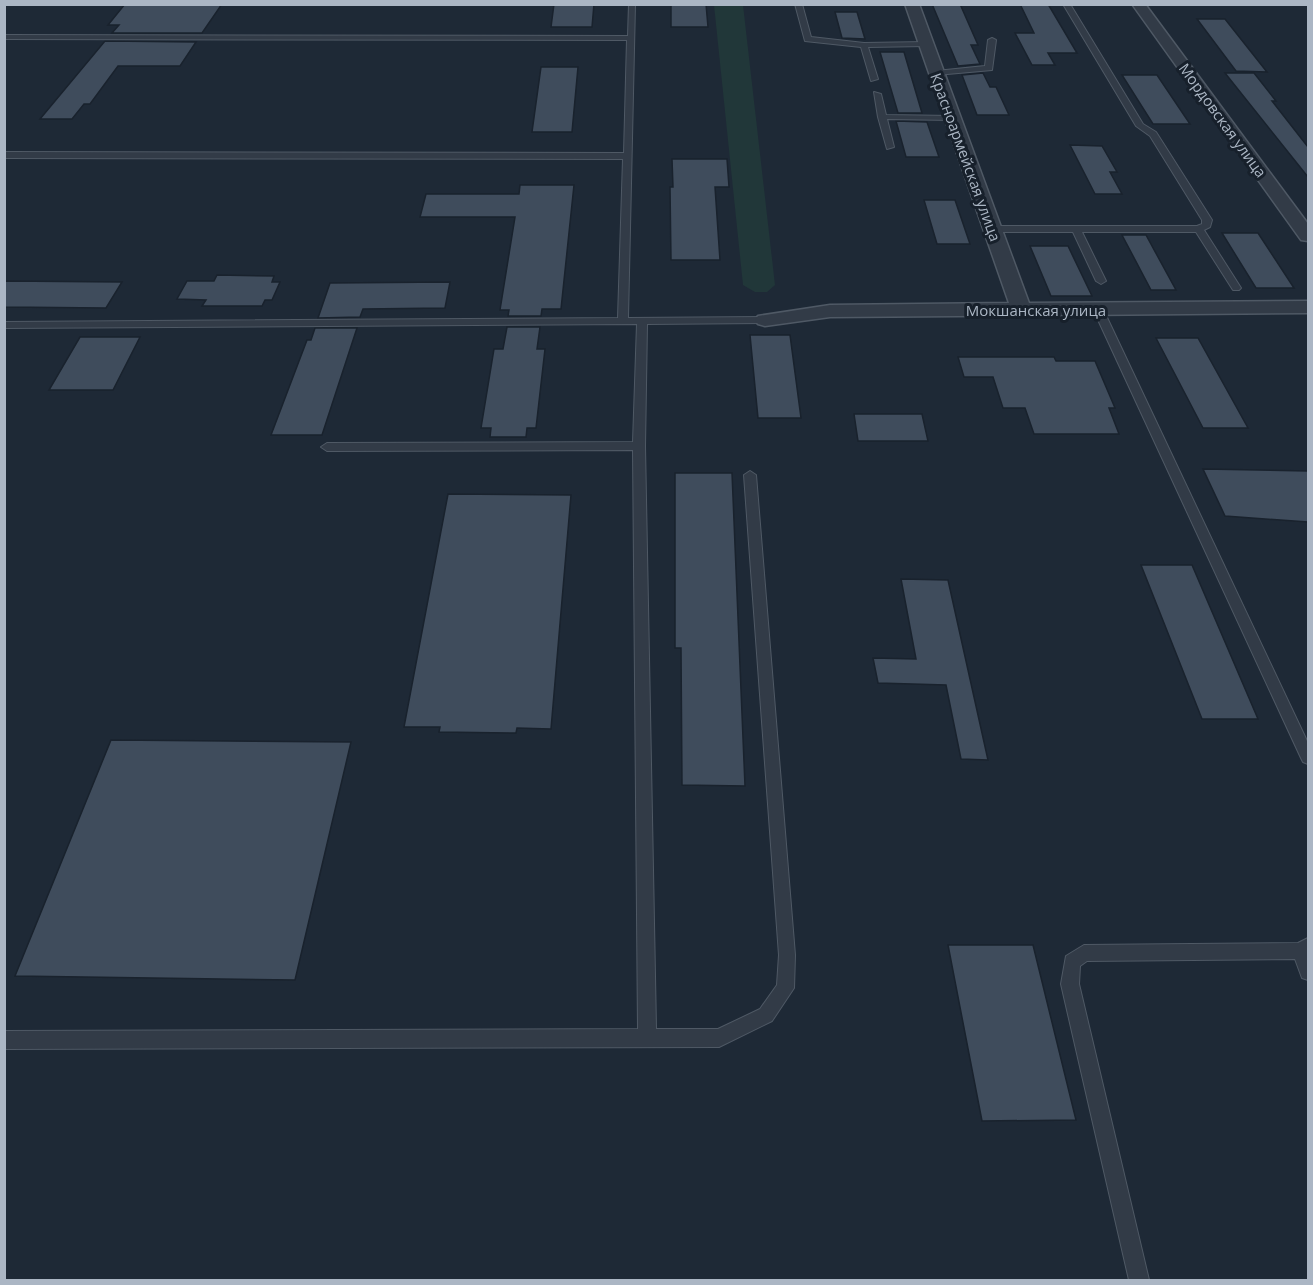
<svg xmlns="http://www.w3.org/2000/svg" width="1313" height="1285" viewBox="0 0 1313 1285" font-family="'Open Sans',sans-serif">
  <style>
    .green { fill: #213739 }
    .building { fill: #3f4c5c; stroke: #19222d; stroke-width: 1.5 }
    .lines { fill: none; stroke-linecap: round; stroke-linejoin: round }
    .lane-casing { stroke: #4f5965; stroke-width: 2 }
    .street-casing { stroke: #4f5965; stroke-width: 3 }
    .lane { fill: #323b47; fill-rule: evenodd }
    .street { fill: #323b47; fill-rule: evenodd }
    .labels { text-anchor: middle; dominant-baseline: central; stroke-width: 6; stroke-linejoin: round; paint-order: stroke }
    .far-street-label { font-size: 15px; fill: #abb6c4; stroke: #17202b }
  </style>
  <rect width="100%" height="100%" fill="#1e2936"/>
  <polygon class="green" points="714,5 743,5 775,285 767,292 755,292 743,285"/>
  <g class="building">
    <polygon points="125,4 222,4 202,33 112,33 119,25 108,25"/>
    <polygon points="554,4 594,4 592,27 551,27"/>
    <polygon points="671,4 706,4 708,27 671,27"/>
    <polygon points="932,4 960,4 978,45 971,45 980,64 958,66"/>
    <polygon points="1020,4 1048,4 1077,53 1048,53 1055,65 1032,65 1015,33 1034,33"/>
    <polygon points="835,12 857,12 865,39 842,38"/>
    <polygon points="1197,19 1225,19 1267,72 1236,71"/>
    <polygon points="105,41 196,42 180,66 118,66 90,104 84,104 72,119 40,119"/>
    <polygon points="880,52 904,52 922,113 898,113"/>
    <polygon points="541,67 578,67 572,132 532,132"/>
    <polygon points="983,73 990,87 996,87 1009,115 977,115 962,75"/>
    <polygon points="1225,73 1254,73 1276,101 1272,101 1308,147 1308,177"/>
    <polygon points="1122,75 1157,75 1190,124 1153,124"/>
    <polygon points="896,121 927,122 939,157 906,157"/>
    <polygon points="1070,145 1102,146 1117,172 1110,172 1122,194 1095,194"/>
    <polygon points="672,159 727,159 729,187 715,187 720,260 671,260 670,187 673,187"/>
    <polygon points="520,185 574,185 561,309 542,309 541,316 508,316 509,310 500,310 515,217 420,217 426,194 519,194"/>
    <polygon points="924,200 955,200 970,244 937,244"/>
    <polygon points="1222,233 1258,233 1294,288 1256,288"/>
    <polygon points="1122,235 1146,235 1176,290 1151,290"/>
    <polygon points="1030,246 1068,246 1092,296 1051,296"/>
    <polygon points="217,275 274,276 272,282 280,282 272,300 265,300 262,306 202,306 206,300 177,299 187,281 214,281"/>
    <polygon points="4,281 122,282 106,308 4,307"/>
    <polygon points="450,282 445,308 363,309 360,317 318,318 330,283"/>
    <polygon points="507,327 540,327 537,349 545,349 536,428 527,428 526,437 490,437 491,428 481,428 494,349 503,349"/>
    <polygon points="315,328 357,328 322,435 271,435 307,340 311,340"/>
    <polygon points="750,335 790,335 801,418 758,418"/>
    <polygon points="80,337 140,337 113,390 49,390"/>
    <polygon points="1156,338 1198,338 1248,428 1203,428"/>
    <polygon points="958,357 1054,357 1056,361 1095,361 1115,408 1109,408 1119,434 1034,434 1025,408 1003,408 993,377 964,377"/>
    <polygon points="854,414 922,414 928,441 858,441"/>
    <polygon points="1203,469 1308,471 1308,522 1225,516"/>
    <polygon points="675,473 732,473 745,786 682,785 681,648 675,648"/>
    <polygon points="448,494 571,495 551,729 517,728 516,733 439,732 440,727 404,727"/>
    <polygon points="1141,565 1192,565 1258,719 1202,719"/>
    <polygon points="901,579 948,580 988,760 961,759 946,685 878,683 873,658 916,659"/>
    <polygon points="111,740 351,742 295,980 15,976"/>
    <polygon points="948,945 1033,945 1076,1120 982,1121"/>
  </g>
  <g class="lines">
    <g class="lane-casing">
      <g id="lane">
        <polygon points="629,4 635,4 628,318 765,317 770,320 765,323 647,324 645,446 656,1029 718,1029 760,1009 777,985 779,955 744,475 750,471 756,475 795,955 794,988 772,1021 719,1047 4,1049 4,1031 638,1029 633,450 327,451 321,447 327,443 633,442 637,324 4,328 4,322 618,318 623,159 4,158 4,152 624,153 627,40 4,39 4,35 628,36"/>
        <polygon points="795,4 802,4 811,37 864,43 926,42 930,44 926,46 868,47 878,79 871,81 861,47 805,41"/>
        <polygon points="1063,4 1070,4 1143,124 1156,132 1212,220 1210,227 1204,230 1241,288 1239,290 1233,290 1196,232 1082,232 1106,281 1101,284 1096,281 1073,232 992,232 987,229 992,226 1197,226 1202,224 1202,220 1150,136 1136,126"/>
        <polygon points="992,38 996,40 992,70 936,75 932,73 936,71 985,66 988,40"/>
        <polygon points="874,92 881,94 886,115 952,116 956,118 952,120 887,119 894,147 887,149 878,117"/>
        <polygon points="1098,306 1103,309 1308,743 1308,764 1303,762 1301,758 1093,309"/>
        <polygon points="1308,938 1308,980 1302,978 1295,959 1087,961 1080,966 1079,984 1149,1280 1129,1280 1061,984 1066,956 1084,945 1298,943"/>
      </g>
    </g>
    <g class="street-casing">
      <g id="street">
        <polygon points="905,4 919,4 1029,303 1308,301 1308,313 830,317 765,326 758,324 755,320 758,316 830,305 1009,303"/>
        <polygon points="1132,4 1145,4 1308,224 1308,241 1301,240"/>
      </g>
    </g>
    <use href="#lane" class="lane"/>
    <use href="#street" class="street"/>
  </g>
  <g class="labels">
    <g class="far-street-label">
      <text transform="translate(1223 120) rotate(54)">Мордовская улица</text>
      <text transform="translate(966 157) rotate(70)">Красноармейская улица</text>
      <text x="1036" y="310">Мокшанская улица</text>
    </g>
  </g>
  <rect width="1313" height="1285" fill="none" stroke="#abb6c4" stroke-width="12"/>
</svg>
